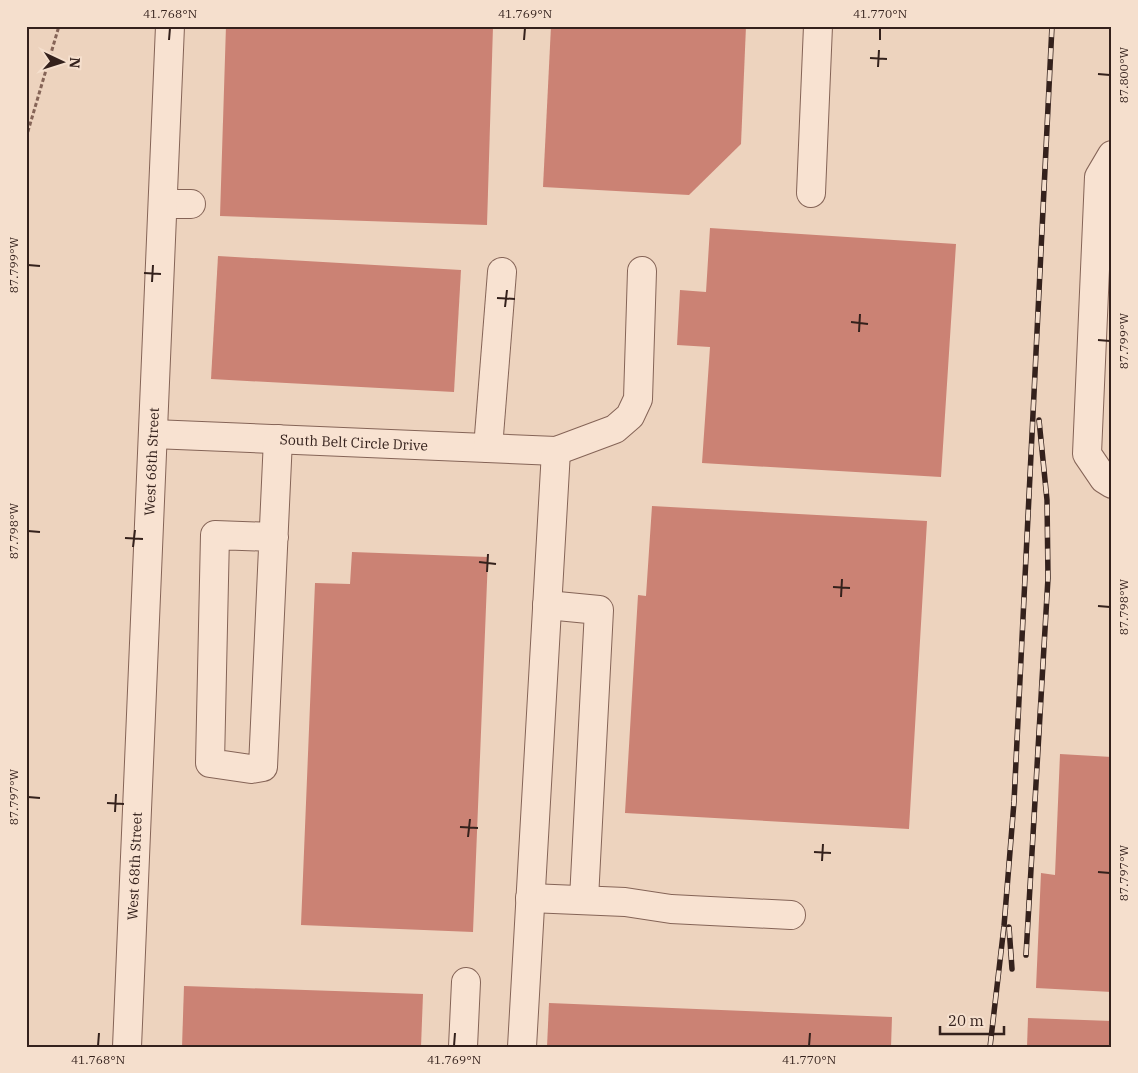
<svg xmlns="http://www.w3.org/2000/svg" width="1138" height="1073" viewBox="0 0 1138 1073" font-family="'IBM Plex Serif',serif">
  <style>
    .building { fill: #cb8274 }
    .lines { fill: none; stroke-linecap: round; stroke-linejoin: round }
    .minor-casing { stroke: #856457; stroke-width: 30 }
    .path { stroke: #856457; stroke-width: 3; stroke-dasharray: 4 2.5; stroke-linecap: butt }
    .minor { stroke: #f8e2d1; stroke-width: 28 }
    .rail-casing { stroke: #34211c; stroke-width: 5.5 }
    .rail { stroke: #f5dfcd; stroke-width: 4; stroke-dasharray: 11; stroke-linecap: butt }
    .ticks { fill: none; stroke: #34211c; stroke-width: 2 }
    .labels { text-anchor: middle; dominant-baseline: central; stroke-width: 4.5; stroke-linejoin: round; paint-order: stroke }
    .street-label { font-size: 14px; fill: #34211c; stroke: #f5dfcd }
    .neatline { fill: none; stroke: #34211c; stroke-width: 2 }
    .ticks-label { font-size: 12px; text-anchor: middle; fill: #34211c }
  </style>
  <rect width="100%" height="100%" fill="#edd3be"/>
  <g class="building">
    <polygon points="226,26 493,26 487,225 220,216"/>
    <polygon points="551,26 746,26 741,144 689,195 543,187"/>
    <polygon points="710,228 956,244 941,477 702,463 710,347 677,345 680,290 706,292"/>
    <polygon points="218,256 461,270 454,392 211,379"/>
    <polygon points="652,506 927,521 909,829 625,813 638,595 646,596"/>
    <polygon points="352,552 488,557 473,932 301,925 315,583 350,584"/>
    <polygon points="1060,754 1112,757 1112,992 1036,988 1041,873 1055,875"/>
    <polygon points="184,986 423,994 421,1047 182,1047"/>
    <polygon points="549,1003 892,1017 891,1047 547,1047"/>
    <polygon points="1028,1018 1112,1021 1112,1047 1027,1047"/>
  </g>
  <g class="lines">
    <g class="minor-casing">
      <g id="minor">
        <polyline points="1112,155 1099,177 1087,454 1104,479 1112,484"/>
        <polyline points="811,193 818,26"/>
        <polyline points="163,204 191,204"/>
        <path id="s1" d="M153 434 556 451 615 429 630 416 638 399 642 271"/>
        <polyline points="488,448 502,272"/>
        <polyline points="274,537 215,535 210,763 251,769 263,767 278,439"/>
        <polyline points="547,605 599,610 584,899"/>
        <polyline points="530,898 625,902 671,909 791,915"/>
        <path id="s2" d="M127 1047 170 26"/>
        <polyline points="463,1047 466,982"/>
        <polyline points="522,1047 556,451"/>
      </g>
    </g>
    <polyline class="path" points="26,138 59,26"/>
    <use href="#minor" class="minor"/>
    <g class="rail-casing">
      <g id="rail">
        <polyline points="1009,927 1012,969"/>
        <polyline points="1026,955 1048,578 1047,500 1039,420"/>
        <polyline points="990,1047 1004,926 1014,802 1052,26"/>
      </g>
    </g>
    <use href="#rail" class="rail"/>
  </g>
  <path class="ticks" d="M169 40 170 28M524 40 525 28M880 40V28M870 58 887 59M878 67 879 50M1098 74 1110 75M28 265 40 266M144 273 161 274M152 282 153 265M497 298 515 299M505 307 507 290M851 322 868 324M859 332 860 314M1098 340 1110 341M28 531 40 532M125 538 143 539M133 547 135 530M479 562 496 564M487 572 488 554M833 587 850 588M841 597 842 579M1098 606 1110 607M28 797 40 798M107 803 124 804M115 812 116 794M460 827 478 828M468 837 470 819M814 852 831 853M822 861 823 844M1098 872 1110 873M98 1046 99 1033M454 1046 455 1033M809 1046 810 1033"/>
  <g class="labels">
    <g class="street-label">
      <text stroke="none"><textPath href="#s1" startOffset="201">South Belt Circle Drive</textPath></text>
      <text stroke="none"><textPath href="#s2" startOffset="586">West 68th Street</textPath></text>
      <text stroke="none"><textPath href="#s2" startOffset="181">West 68th Street</textPath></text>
    </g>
  </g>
  <rect width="1138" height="1073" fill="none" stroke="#f5dfcd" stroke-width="55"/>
  <g transform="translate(62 62) rotate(94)" stroke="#f5dfcd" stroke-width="4" paint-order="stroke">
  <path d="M0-4L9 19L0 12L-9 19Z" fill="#34211c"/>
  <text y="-8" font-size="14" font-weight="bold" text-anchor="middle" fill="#34211c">N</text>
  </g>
  <path d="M940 1026v8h64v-8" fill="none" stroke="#34211c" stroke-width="2.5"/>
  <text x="948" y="1026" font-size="15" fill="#34211c" stroke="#f5dfcd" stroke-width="4" paint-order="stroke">20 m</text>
  <rect x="28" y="28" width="1082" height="1018" class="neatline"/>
  <g class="ticks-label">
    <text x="170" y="18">41.768°N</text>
    <text x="525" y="18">41.769°N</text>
    <text x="880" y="18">41.770°N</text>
    <text transform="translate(1124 75) rotate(-90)" y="4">87.800°W</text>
    <text transform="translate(14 265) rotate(-90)" y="4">87.799°W</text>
    <text transform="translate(1124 341) rotate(-90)" y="4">87.799°W</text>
    <text transform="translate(14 531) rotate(-90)" y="4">87.798°W</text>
    <text transform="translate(1124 607) rotate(-90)" y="4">87.798°W</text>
    <text transform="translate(14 797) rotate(-90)" y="4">87.797°W</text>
    <text transform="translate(1124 873) rotate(-90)" y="4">87.797°W</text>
    <text x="98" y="1064">41.768°N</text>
    <text x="454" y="1064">41.769°N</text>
    <text x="809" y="1064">41.770°N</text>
  </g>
</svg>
